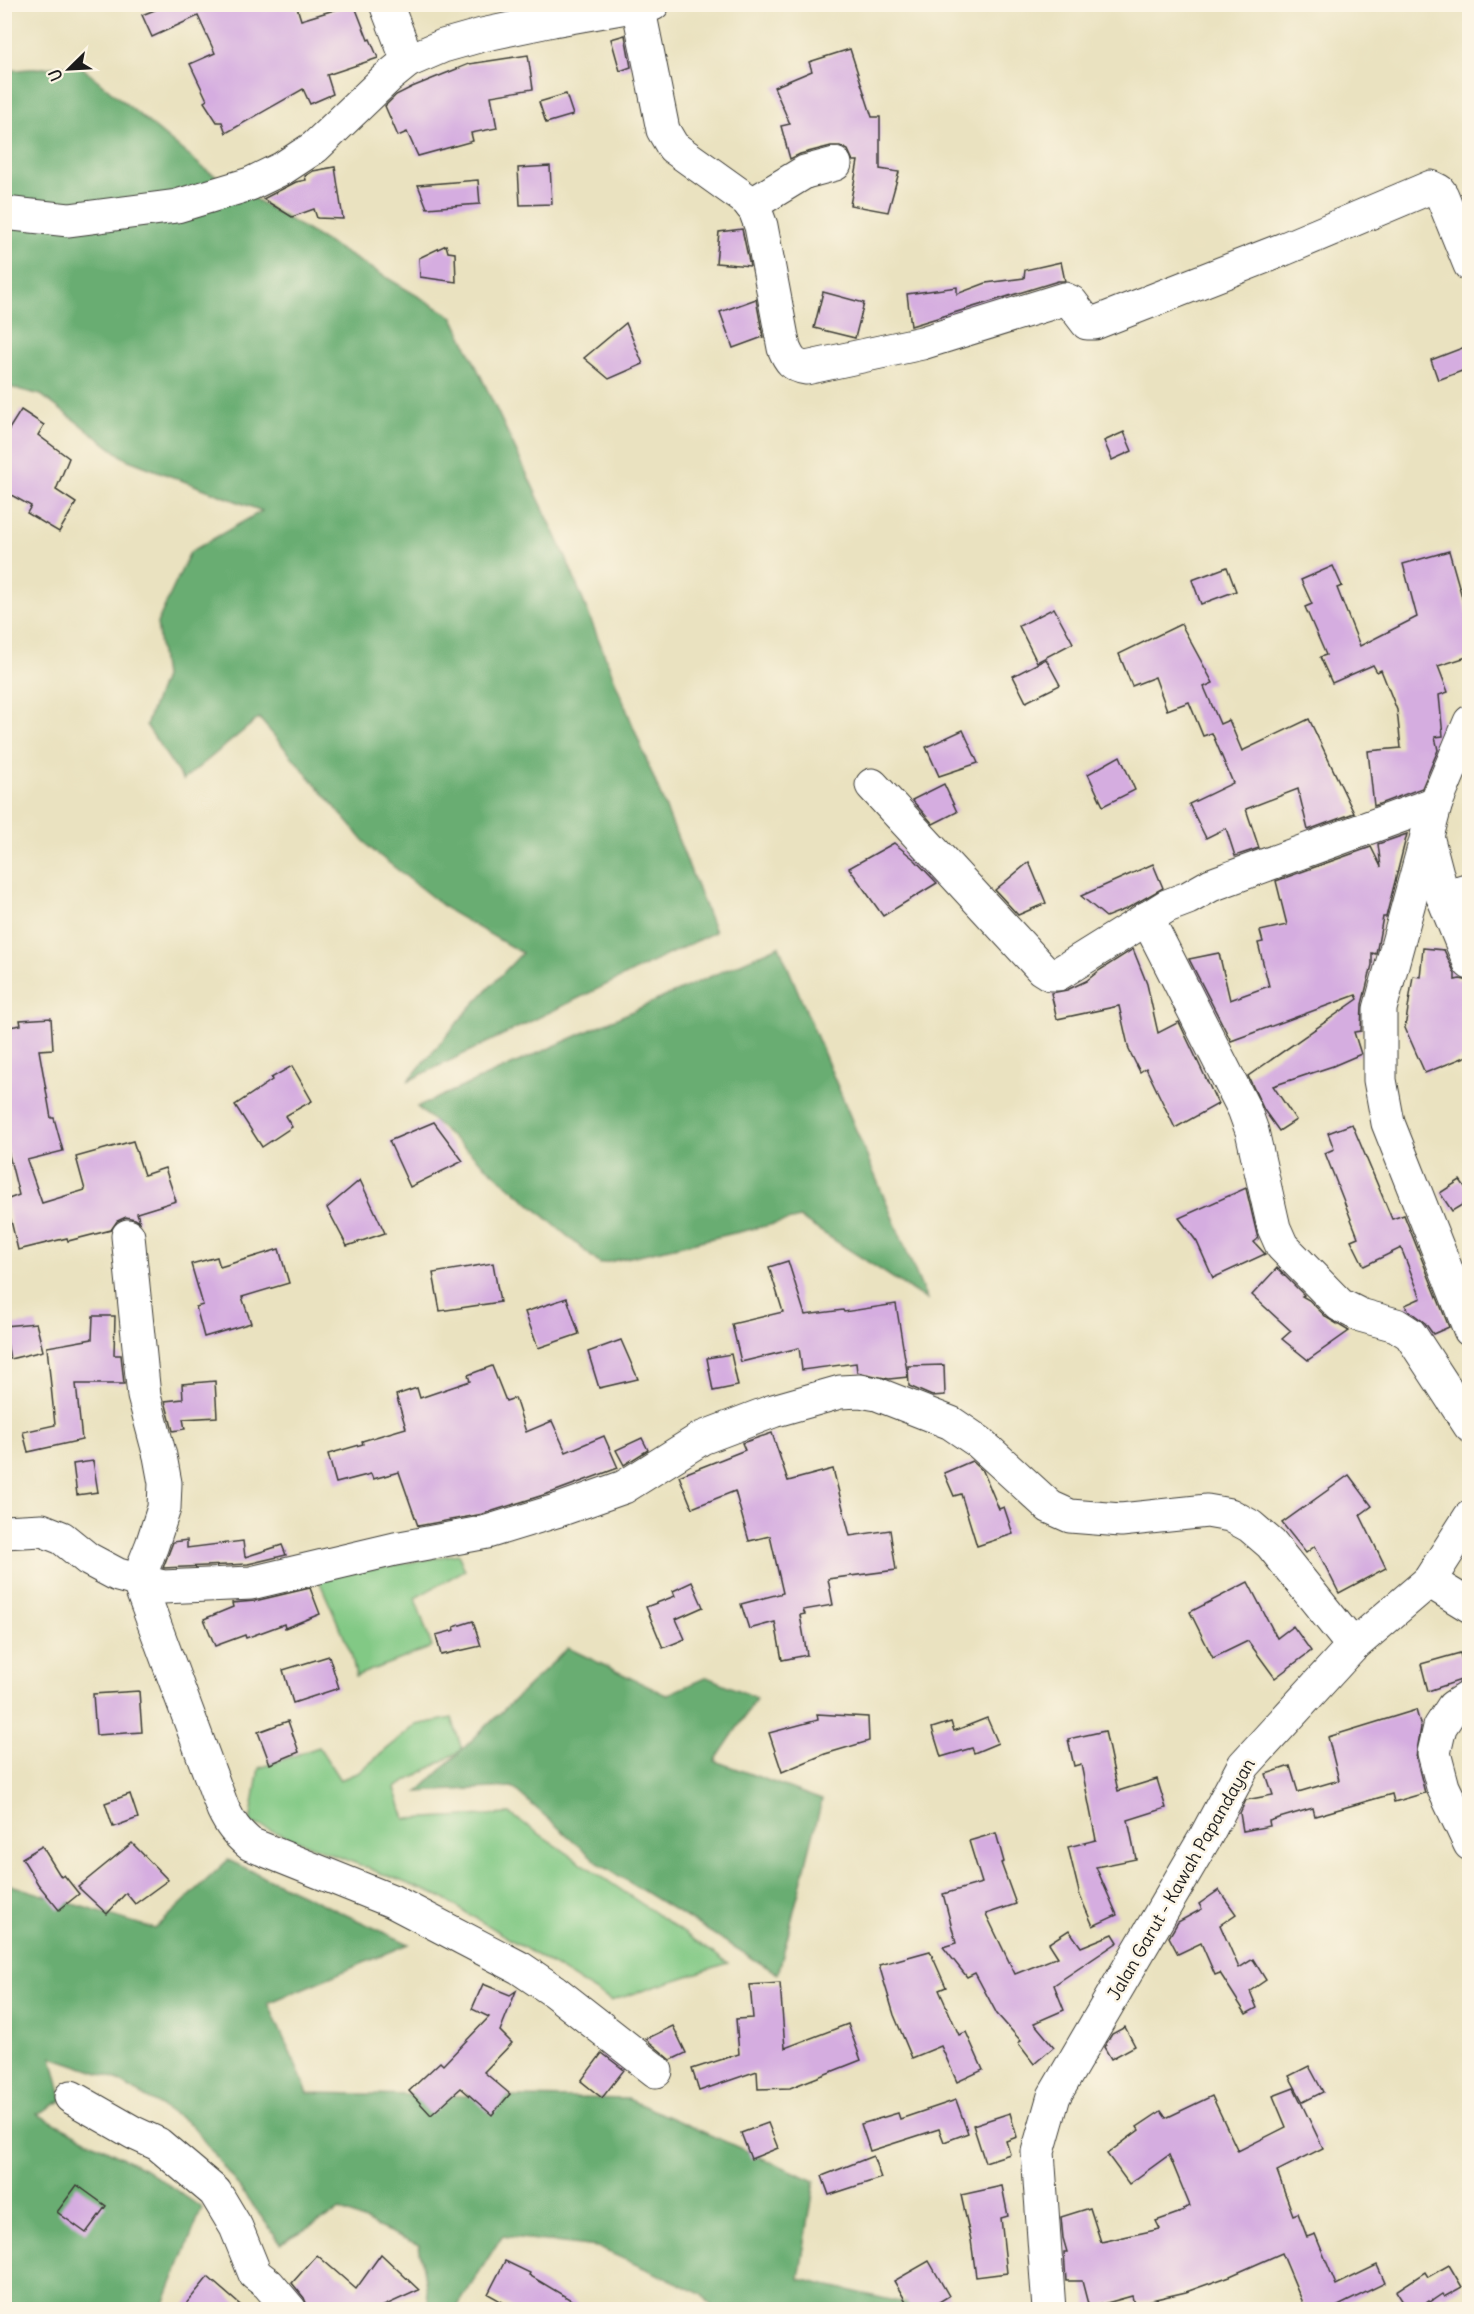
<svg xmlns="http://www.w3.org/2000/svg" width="1474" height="2314" viewBox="0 0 1474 2314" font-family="Delius,sans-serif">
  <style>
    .green { fill: #82c985; stroke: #4f7250; stroke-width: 1.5 }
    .forest { fill: #69ad72; stroke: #426447; stroke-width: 1.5 }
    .building { fill: #d5ade0 }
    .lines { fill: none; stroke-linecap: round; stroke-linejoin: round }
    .minor-casing { stroke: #3b3a35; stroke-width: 35 }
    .minor { stroke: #fff; stroke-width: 33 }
    .labels { text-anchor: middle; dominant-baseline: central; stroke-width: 5; stroke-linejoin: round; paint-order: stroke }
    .street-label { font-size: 18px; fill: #1c1c1c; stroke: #fcf5e5 }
  </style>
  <rect width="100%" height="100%" fill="#fcf5e5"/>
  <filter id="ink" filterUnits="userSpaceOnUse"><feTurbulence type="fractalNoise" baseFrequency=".0167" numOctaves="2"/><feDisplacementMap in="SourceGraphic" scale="12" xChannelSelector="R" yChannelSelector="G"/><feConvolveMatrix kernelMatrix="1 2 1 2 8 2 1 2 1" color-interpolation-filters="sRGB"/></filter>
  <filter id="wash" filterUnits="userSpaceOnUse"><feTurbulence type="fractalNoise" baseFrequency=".008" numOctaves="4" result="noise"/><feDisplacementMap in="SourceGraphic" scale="24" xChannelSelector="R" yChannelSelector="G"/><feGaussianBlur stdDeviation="1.35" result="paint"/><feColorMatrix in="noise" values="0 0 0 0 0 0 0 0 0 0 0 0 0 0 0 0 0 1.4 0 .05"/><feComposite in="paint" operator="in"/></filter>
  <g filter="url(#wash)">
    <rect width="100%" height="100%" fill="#eae2c0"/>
    <g class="green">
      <polygon points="458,1554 465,1570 415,1598 432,1647 356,1676 351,1653 318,1578"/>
      <polygon points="452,1718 462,1750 395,1788 405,1819 510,1814 728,1963 611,2001 439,1896 250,1822 259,1768 319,1747 340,1780 359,1772 416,1725"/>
    </g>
    <g class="forest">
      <polygon points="79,65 206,170 453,317 565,555 715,932 408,1081 469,1009 522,953 451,912 370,848 259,718 183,780 146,725 164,677 157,623 190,552 262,511 126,459 41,395 5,386 5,71"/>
      <polygon points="779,946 927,1300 800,1218 600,1264 417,1107"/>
      <polygon points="568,1648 666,1695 707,1677 757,1698 715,1761 822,1800 778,1974 601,1865 512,1787 418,1792"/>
      <polygon points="228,1860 409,1944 268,2003 308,2093 628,2099 815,2181 799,2279 930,2309 714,2309 702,2294 597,2247 502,2236 456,2309 430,2309 419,2245 340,2210 281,2243 192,2125 114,2078 52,2057 63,2100 37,2114 145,2169 202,2208 162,2309 5,2309 4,1883 155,1929"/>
    </g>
    <g id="blocks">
      <g class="building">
        <polygon points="170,4 296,4 301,20 354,4 368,40 370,39 378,58 327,75 333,94 310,104 303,89 226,133 222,122 217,122 204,102 207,100 190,64 215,53 198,16 152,37 142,15"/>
        <polygon points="625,35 631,67 620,71 611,39"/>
        <polygon points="850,49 872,117 880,117 880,169 899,172 888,212 850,205 858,161 853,161 848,150 840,146 831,146 800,154 790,159 781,126 790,124 774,87 812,71 809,62"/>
        <polygon points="528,55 533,89 491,96 497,128 471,133 473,141 418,156 407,132 398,136 385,106 396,95 412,87 469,64"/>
        <polygon points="566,94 573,115 546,123 539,102"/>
        <polygon points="550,166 552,204 520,205 518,168"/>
        <polygon points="335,167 343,219 317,218 314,209 292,217 263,199 296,182 306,180 305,176 313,171"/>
        <polygon points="478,180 480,204 427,208 418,185"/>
        <polygon points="742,229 750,266 716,263 719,232"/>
        <polygon points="446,245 448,252 455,253 456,282 420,277 419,258"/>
        <polygon points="1061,262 1065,281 1058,281 911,326 907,294 957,287 957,294 986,283 1024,278 1025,270"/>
        <polygon points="823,292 864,303 855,338 814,328"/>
        <polygon points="756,299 763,337 733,348 720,312"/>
        <polygon points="626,323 643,364 609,379 584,358"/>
        <polygon points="1470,345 1470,368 1438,380 1431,360"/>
        <polygon points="21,410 44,425 38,435 69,458 56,490 76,503 59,532 27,513 31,506 4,491 4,437"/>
        <polygon points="1124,432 1132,451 1112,460 1104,441"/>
        <polygon points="1449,551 1470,625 1470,656 1438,666 1448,692 1439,695 1443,736 1435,737 1438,750 1422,788 1374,806 1368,751 1401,748 1397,710 1381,670 1377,672 1373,665 1332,683 1320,657 1326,655 1305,607 1312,604 1301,580 1333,566 1342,586 1337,588 1360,646 1417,617 1403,564"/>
        <polygon points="1227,567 1236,591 1201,604 1192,580"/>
        <polygon points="1054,608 1073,643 1037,662 1019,626"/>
        <polygon points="1181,624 1213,683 1204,687 1220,724 1229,720 1242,751 1309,719 1354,813 1308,830 1298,789 1246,809 1259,848 1235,856 1226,828 1206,838 1189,804 1233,783 1212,733 1203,736 1189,702 1167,710 1155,677 1132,686 1119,654"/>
        <polygon points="1046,659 1060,685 1026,702 1013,676"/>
        <polygon points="963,730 978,763 939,776 926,747"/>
        <polygon points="1120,756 1135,790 1103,806 1088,774"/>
        <polygon points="944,784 957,812 933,824 912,800"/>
        <polygon points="1407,834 1386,917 1383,917 1376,954 1372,953 1372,965 1362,1004 1361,1031 1354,1032 1361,1054 1333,1066 1273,1086 1296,1120 1279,1131 1264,1110 1248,1076 1358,999 1356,995 1231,1041 1189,959 1219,953 1230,1000 1269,986 1258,943 1263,942 1260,931 1287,925 1276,881 1371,847 1381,867 1378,844"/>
        <polygon points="894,843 915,860 937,883 883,916 849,868"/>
        <polygon points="1029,862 1046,903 1018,915 995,890"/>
        <polygon points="1153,864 1163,888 1126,909 1106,917 1081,896"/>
        <polygon points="1423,948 1444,950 1455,974 1455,980 1460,979 1470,981 1470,1055 1425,1073 1405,1028 1413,976 1420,977"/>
        <polygon points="1133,949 1147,984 1158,1033 1179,1022 1218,1104 1175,1128 1146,1068 1140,1072 1129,1050 1119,1006 1057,1019 1051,993 1067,990 1086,981 1100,970"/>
        <polygon points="51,1018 53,1049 39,1050 51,1118 54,1118 63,1151 27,1160 42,1203 85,1190 76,1157 133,1141 144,1175 165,1168 176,1201 137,1213 140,1222 135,1219 126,1217 117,1221 111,1230 68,1241 67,1238 18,1250 6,1200 19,1195 4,1135 4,1028 21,1025 20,1020"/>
        <polygon points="292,1066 312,1101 285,1116 292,1127 262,1147 235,1105 272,1080 271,1078"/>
        <polygon points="434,1122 463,1161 410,1187 389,1141"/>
        <polygon points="1352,1124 1392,1219 1404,1215 1449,1327 1433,1334 1425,1323 1408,1310 1405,1305 1421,1298 1401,1248 1364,1266 1351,1240 1358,1237 1325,1153 1334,1149 1328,1133"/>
        <polygon points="360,1180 385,1233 347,1246 327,1208"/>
        <polygon points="1460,1180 1470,1194 1470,1200 1452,1211 1440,1193"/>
        <polygon points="1246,1188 1258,1239 1254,1242 1265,1254 1213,1278 1197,1242 1179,1218"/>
        <polygon points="279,1249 289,1283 242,1297 251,1323 204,1337 196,1307 203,1305 191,1264 217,1257 220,1267"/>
        <polygon points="788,1261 805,1315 843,1310 844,1312 896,1304 908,1377 889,1379 857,1372 856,1363 802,1370 799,1348 741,1362 732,1324 783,1312 769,1267"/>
        <polygon points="493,1263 500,1302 440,1311 433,1273"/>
        <polygon points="1277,1268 1304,1295 1302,1296 1309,1300 1327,1318 1349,1331 1308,1360 1282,1339 1291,1331 1252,1295"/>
        <polygon points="567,1298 579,1334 538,1348 525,1312"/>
        <polygon points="93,1316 115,1316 114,1355 121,1355 124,1384 76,1384 82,1440 28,1452 23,1432 55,1425 47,1347 92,1339"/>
        <polygon points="36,1323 43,1351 10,1359 4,1326"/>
        <polygon points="621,1340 638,1379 599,1388 588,1352"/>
        <polygon points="731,1354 738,1386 713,1391 707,1358"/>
        <polygon points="944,1365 945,1395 932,1396 909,1386 908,1366"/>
        <polygon points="492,1366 506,1401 515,1398 526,1432 552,1421 566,1452 604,1436 618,1468 553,1492 483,1514 418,1526 399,1472 373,1479 371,1474 336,1483 328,1454 363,1444 362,1441 406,1428 396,1395 417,1388 420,1398 470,1381 468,1375"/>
        <polygon points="215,1381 217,1417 183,1419 185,1429 173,1431 165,1401 183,1399 182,1384"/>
        <polygon points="772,1433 788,1481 833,1469 850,1536 890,1530 896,1570 828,1579 833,1605 803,1610 805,1614 800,1615 807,1655 782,1660 775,1622 749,1629 741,1604 783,1593 770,1536 749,1541 735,1491 692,1508 679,1476 745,1450 742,1443"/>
        <polygon points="642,1438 648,1450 624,1465 616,1450"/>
        <polygon points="93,1461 98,1492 77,1495 73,1464"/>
        <polygon points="972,1461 983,1471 999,1509 1004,1507 1013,1534 977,1546 961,1494 954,1496 944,1473"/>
        <polygon points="1349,1475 1372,1506 1360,1515 1386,1568 1339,1593 1315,1546 1306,1553 1282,1523"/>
        <polygon points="187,1540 187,1548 243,1541 245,1557 282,1545 286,1555 248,1564 163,1568 173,1542"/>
        <polygon points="692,1582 703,1607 676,1619 685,1639 663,1648 646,1607 675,1596 673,1591"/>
        <polygon points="1248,1582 1277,1638 1293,1626 1311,1651 1275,1678 1248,1641 1213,1658 1190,1612"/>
        <polygon points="310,1588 320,1614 285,1628 284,1624 246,1638 245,1635 215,1646 204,1619 233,1607 232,1603 255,1601"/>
        <polygon points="473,1621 481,1646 441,1655 436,1635 455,1630 454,1627"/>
        <polygon points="1460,1653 1467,1678 1428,1691 1421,1664"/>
        <polygon points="329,1656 339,1688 293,1703 283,1670"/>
        <polygon points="139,1691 142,1732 96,1735 93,1694"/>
        <polygon points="1416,1710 1421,1727 1416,1757 1425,1793 1394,1802 1392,1794 1315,1816 1313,1808 1269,1821 1270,1826 1243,1831 1240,1813 1246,1800 1273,1795 1266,1774 1290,1766 1298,1792 1339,1780 1328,1737"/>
        <polygon points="817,1714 868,1717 869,1741 825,1754 782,1772 769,1733 818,1720"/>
        <polygon points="987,1718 998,1743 974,1753 972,1748 941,1757 932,1728 951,1722 954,1731"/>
        <polygon points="288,1721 299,1752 270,1764 258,1732"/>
        <polygon points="1105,1731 1118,1791 1157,1779 1166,1808 1128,1820 1136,1859 1096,1867 1117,1915 1093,1926 1080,1896 1068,1847 1096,1840 1081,1764 1074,1766 1068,1739"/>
        <polygon points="130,1794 138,1818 113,1827 105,1803"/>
        <polygon points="996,1833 1004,1862 1001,1863 1016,1904 986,1914 1015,1974 1058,1957 1049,1943 1069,1930 1081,1947 1113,1934 1118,1942 1054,1985 1064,2010 1034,2023 1054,2047 1034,2064 1018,2043 1021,2041 997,2014 975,1973 967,1977 943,1947 956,1943 943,1894 982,1883 969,1841"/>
        <polygon points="132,1843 168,1880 135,1904 126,1893 107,1914 78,1887"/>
        <polygon points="42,1846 61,1877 64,1875 79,1894 59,1910 38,1884 22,1858"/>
        <polygon points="1219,1890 1236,1914 1220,1925 1239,1968 1253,1959 1266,1980 1250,1991 1257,2008 1246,2014 1220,1973 1215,1975 1201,1943 1178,1954 1169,1937 1178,1922 1202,1909 1199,1904"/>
        <polygon points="930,1951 946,1987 939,1990 959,2035 966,2032 983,2070 957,2082 941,2046 912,2058 894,2015 879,1965"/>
        <polygon points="780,1983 785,2048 848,2024 861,2060 790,2088 758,2089 757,2071 699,2091 692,2069 739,2054 736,2019 753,2018 750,1985"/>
        <polygon points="483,1984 510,1995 516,1991 500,2031 512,2043 484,2072 510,2094 492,2115 461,2088 431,2115 409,2091 440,2062 443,2065 489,2017 472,2009"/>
        <polygon points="673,2026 686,2053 671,2060 646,2039"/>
        <polygon points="1125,2027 1135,2046 1111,2059 1104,2047 1112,2034"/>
        <polygon points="602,2053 624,2070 602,2098 581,2081"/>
        <polygon points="1309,2066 1323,2092 1303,2102 1289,2076"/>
        <polygon points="1294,2088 1323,2148 1277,2171 1293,2215 1298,2213 1307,2237 1315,2234 1336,2285 1377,2265 1385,2283 1330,2310 1306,2310 1282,2253 1230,2276 1186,2292 1134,2304 1132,2296 1089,2308 1082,2281 1066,2281 1064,2252 1067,2252 1063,2238 1061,2217 1090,2208 1101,2242 1160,2229 1156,2221 1184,2211 1183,2209 1190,2206 1169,2155 1129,2184 1107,2154 1139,2130 1137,2127 1161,2111 1166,2118 1212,2096 1238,2151 1286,2127 1273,2096"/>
        <polygon points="956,2100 968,2133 944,2142 939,2129 870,2151 861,2124 898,2113 900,2119"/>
        <polygon points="1010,2113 1017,2137 1006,2141 1010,2154 985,2162 973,2125"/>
        <polygon points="768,2123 778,2148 751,2159 741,2133"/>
        <polygon points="873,2156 881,2178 829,2195 822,2176"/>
        <polygon points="77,2185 106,2206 86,2233 57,2212"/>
        <polygon points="1002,2186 1008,2216 1001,2218 1007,2273 976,2277 971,2240 961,2195"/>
        <polygon points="381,2254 419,2290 379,2308 380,2310 309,2310 304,2298 292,2283 317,2255 356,2289"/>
        <polygon points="505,2261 530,2273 529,2275 588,2310 517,2310 488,2294"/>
        <polygon points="929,2261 949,2296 926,2310 911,2310 894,2281"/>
        <polygon points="1449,2265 1462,2287 1444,2297 1442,2294 1430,2302 1429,2301 1416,2310 1408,2310 1396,2291 1425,2272 1428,2277"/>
        <polygon points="208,2277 246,2310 181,2310"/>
      </g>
    </g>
  </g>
  <g filter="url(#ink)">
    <use href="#blocks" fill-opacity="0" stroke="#3b3a35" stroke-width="1.5"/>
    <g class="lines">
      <g class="minor-casing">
        <g id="minor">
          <polyline points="386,4 408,61"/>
          <path d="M638 5 663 130 673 147 747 200 755 210 761 226 784 348C789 360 793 366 806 368L922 343 1064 299 1071 302 1087 323H1095L1284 249 1431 187 1439 191 1442 196 1470 265"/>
          <polyline points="751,205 805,172 835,164"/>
          <polyline points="4,213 69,220 177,206 250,184 283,168 315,147 387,78 408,61 443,46 482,35 553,20 638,5 653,4"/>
          <polyline points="1470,722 1436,803 1380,1009 1380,1080 1388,1123 1470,1330"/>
          <polyline points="872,785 1042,969 1050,974 1058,974 1167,906 1188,898 1211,885 1436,803"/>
          <polyline points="1427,836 1443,897 1470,963"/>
          <polyline points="1443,897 1470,889"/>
          <polyline points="1147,918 1244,1109 1252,1131 1274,1228 1282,1246 1340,1305 1360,1315 1396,1325 1410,1334 1470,1426"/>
          <path d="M128 1236 144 1396 160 1456 165 1483 164 1508 152 1545 138 1580 223 1809C230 1824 237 1833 250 1844L392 1901 520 1968 554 1991 656 2071"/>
          <polyline points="4,1532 42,1530 62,1538 88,1559 118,1575 163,1587 251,1583 395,1549 487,1532 559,1510 624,1487 702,1438 773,1411 840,1392 860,1391 877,1394 951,1423 979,1442 1050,1507 1070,1516 1121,1520 1207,1511 1230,1515 1250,1526 1271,1544 1353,1646"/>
          <polyline points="1429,1581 1470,1606"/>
          <polyline points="1470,1696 1453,1707 1440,1727 1434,1753 1443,1787 1470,1844"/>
          <polyline points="71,2097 134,2133 158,2144 215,2192 236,2227 255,2274 268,2284 290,2310"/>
          <polyline points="1049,2310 1038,2152 1054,2096 1206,1836 1244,1765 1353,1646 1429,1581 1470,1517"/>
        </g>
      </g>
      <use href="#minor" class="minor"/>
    </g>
  </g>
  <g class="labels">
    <g class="street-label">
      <text transform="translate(1181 1879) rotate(-60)">Jalan Garut - Kawah Papandayan</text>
    </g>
  </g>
  <rect width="1474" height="2314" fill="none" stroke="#fcf5e5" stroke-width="24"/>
  <g transform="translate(69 69) rotate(246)" stroke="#fcf5e5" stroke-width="4.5" paint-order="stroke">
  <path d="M0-4.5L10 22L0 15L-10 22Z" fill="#1c1c1c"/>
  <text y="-9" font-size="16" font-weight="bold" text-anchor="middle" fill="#1c1c1c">U</text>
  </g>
</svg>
